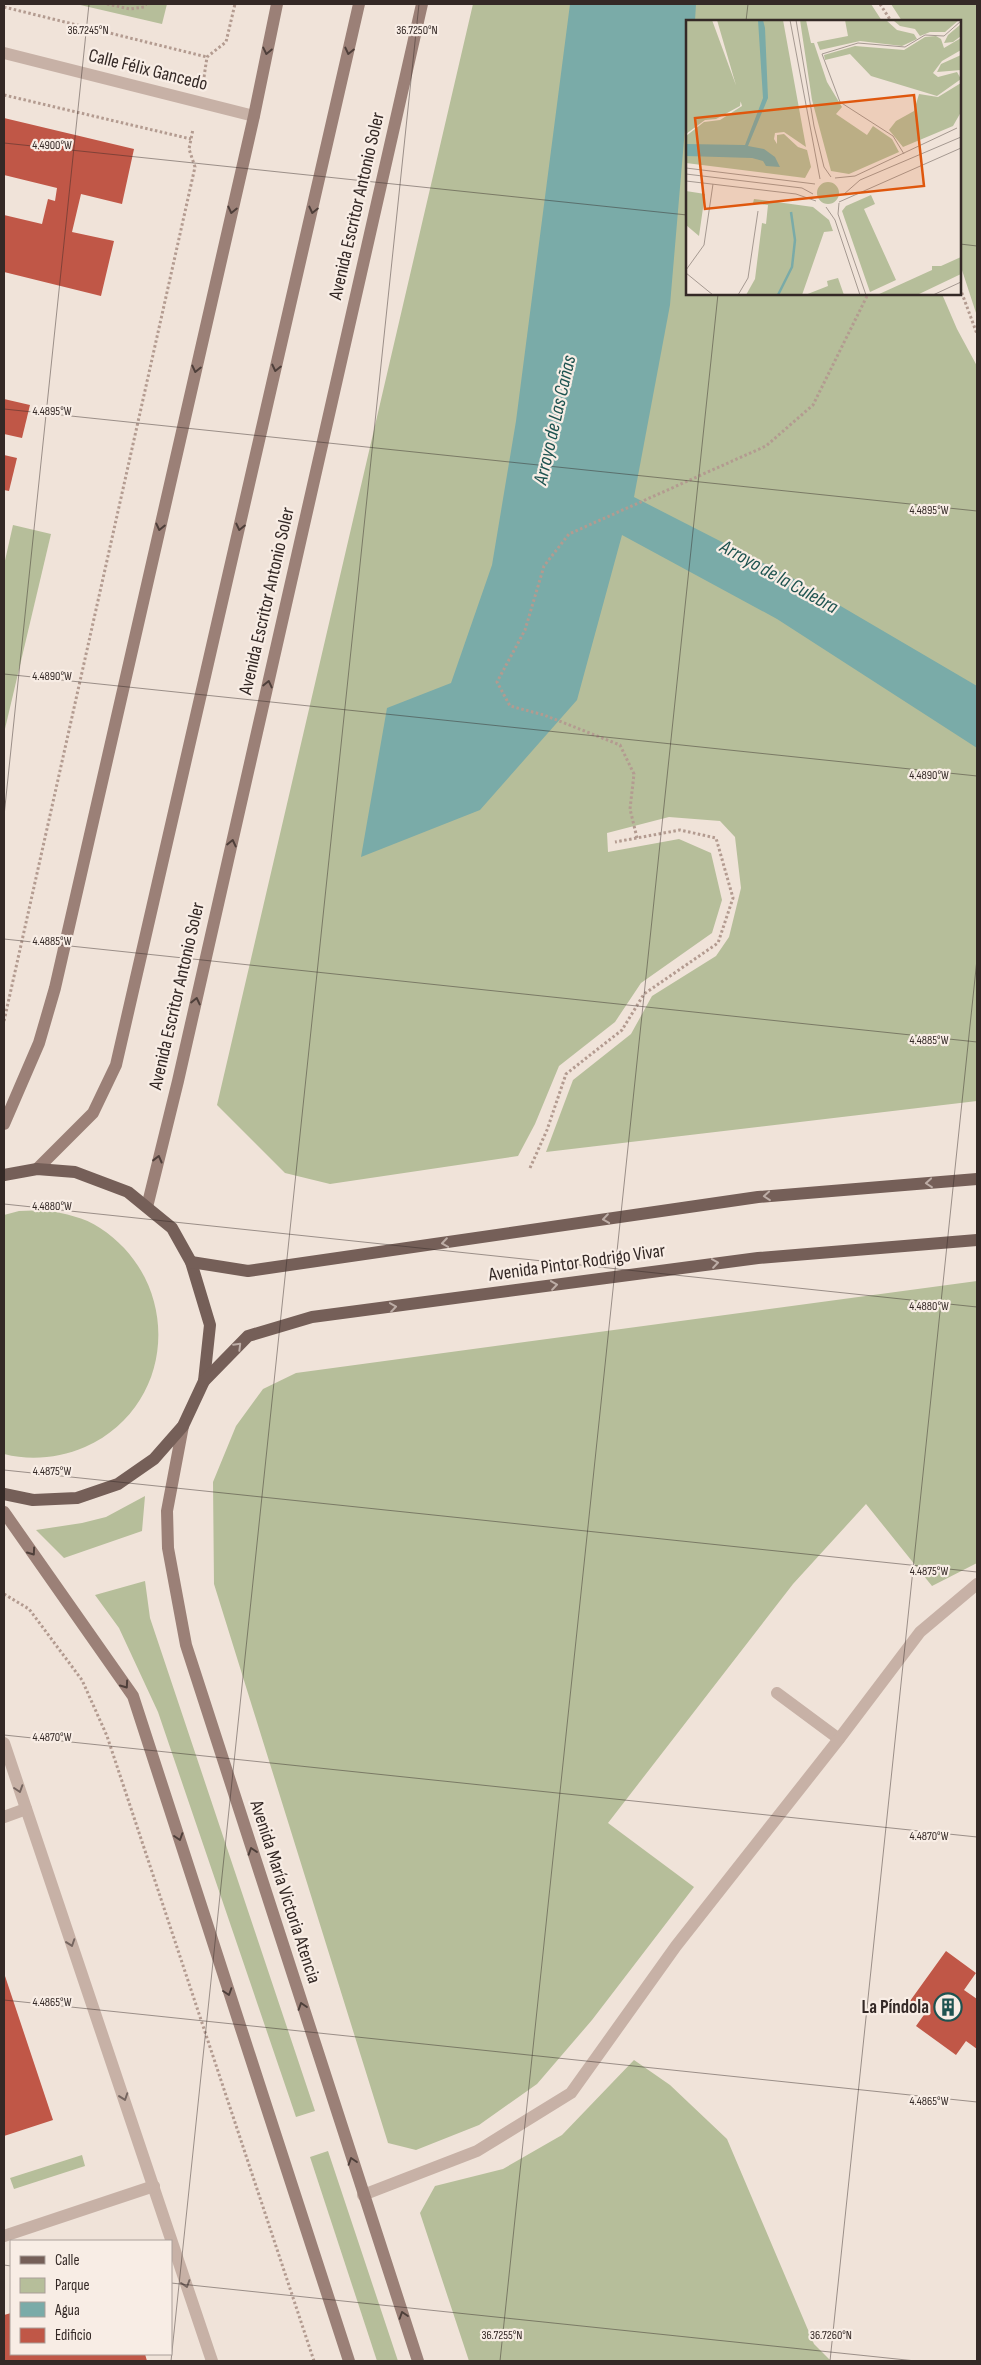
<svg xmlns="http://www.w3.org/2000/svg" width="981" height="2365" viewBox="0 0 981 2365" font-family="'Sofia Sans Condensed',sans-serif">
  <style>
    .green { fill: #b6be9a }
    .water { fill: #7aaba8 }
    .building { fill: #c05747 }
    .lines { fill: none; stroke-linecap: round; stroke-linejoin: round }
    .path { stroke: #b39b90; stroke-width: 3; stroke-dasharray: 2.5 2.5; stroke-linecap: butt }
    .lane { stroke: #c7b1a6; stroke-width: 12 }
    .street { stroke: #c7b1a6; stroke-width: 12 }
    .secondary { stroke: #9b8077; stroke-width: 12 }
    .primary { stroke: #755f58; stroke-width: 12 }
    .oneway { stroke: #4e3f3a }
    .oneway2 { stroke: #bdada6 }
    .oneway3 { stroke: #766660 }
    .ticks { fill: none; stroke: #342926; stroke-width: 1; stroke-opacity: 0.45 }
    .labels { text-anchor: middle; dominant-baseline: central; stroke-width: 4.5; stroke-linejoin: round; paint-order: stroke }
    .street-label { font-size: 19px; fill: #342926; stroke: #f8ede5 }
    .poi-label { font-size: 19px; font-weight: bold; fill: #342926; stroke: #f8ede5; text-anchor: end }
    .water-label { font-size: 20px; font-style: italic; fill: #1e5350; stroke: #f8ede5 }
    .inset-river { fill: none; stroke: #7aaba8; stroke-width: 2.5 }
    .inset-road { fill: none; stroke: #a59991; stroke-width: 1 }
    .view { fill: #df570d; fill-opacity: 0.15; stroke: #df570d; stroke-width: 2.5 }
    .inset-edge { fill: none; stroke: #342926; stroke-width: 2.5 }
    .ticks-label { font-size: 12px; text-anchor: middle; fill: #342926; stroke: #f8ede5; stroke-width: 4.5; stroke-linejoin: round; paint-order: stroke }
  </style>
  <rect width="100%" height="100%" fill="#f0e3d9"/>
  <g class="green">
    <polygon points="76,4 167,4 162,24"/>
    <polygon points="473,4 871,4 882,21 687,21 687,294 942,294 957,329 977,366 977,1101 546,1152 573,1080 631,1034 652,996 716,956 729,937 741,888 735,837 720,821 669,817 607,833 608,852 679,839 711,853 722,900 712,933 641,983 615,1022 559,1066 535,1124 518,1156 330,1184 285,1173 217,1105"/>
    <polygon points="891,4 977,4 977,316 960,264 960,21 902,21"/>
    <polygon points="13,525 51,534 4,733 4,565"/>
    <path d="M47 1210C65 1214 84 1217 100 1228 183 1282 177 1406 85 1447 59 1458 31 1461 4 1454V1215L19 1211Z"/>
    <polygon points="977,1281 977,1563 932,1586 866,1504 793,1584 608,1823 694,1887 592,2020 537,2084 479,2125 416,2150 388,2143 214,1584 213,1482 236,1426 263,1389 296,1373"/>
    <polygon points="145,1496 142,1531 64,1558 36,1530 82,1523 106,1517"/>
    <polygon points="145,1581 150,1618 315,2111 296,2117 158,1712 119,1628 95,1595"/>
    <polygon points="634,2060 670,2085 727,2139 814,2344 831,2361 469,2361 420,2213 435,2186 503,2169 562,2135"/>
    <polygon points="328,2151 398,2361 377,2361 310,2157"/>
    <polygon points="82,2155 85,2166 14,2189 10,2178"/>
  </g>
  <polygon class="water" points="570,4 696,4 695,21 687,21 687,105 670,305 634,497 798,581 977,686 977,748 777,619 622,535 577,700 480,810 361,857 387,708 451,683 492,565 516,421"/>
  <g class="building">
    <polygon points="4,118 134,149 122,204 81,194 72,232 114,241 101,296 4,272 4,215 42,224 48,199 55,201 57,188 4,175"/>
    <polygon points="4,399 30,405 22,438 4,434"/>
    <polygon points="4,455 17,458 9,491 4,490"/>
    <polygon points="946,1951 976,1973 964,1990 977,1999 977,2049 966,2041 956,2055 916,2026 926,2012 910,2001"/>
    <polygon points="4,1973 53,2120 4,2136"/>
    <polygon points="11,2313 11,2354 145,2354 147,2361 4,2361 4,2315"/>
  </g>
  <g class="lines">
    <g class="path">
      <polyline points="107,4 130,9 144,7 146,4"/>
      <polyline points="880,4 891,21"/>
      <polyline points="4,7 207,57"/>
      <polyline points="204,77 207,57 226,42 235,4"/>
      <polyline points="4,95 191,139"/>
      <polyline points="960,288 977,334"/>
      <polyline points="637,838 630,809 634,774 620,745 544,715 510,706 497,682 525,630 544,566 569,534 766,446 813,405 868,294"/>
      <polyline points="4,1021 195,167 189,149 193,129"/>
      <polyline points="530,1168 547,1130 566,1074 622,1030 644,994 718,943 733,898 716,838 680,830 615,842"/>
      <polyline points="4,1594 29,1609 82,1680 107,1736 314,2361"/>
    </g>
    <g class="lane">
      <polyline points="777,1693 839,1739"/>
      <polyline points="4,1817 26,1809"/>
    </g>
    <g class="street">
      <polyline points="4,53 254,116"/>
      <polyline points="4,1743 212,2361"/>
      <polyline points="363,2195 477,2151 571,2093 676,1946 839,1739 920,1632 977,1584"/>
      <polyline points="4,2236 154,2186"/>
    </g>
    <g class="secondary">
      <polyline points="4,1124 39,1043 55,988 254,116 277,4"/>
      <polyline points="37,1169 93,1113 116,1065 359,4"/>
      <polyline points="147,1207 178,1081 422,4"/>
      <polyline points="183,1426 167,1511 168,1548 186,1645 418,2361"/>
      <polyline points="4,1512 133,1696 349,2361"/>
    </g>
    <g class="primary">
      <polyline points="4,1175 37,1169 75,1172 128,1192 172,1228 191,1262 210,1325 204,1381 183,1426 154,1459 118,1484 77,1498 33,1500 4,1494"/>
      <polyline points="191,1262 248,1271 758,1197 977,1179"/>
      <polyline points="204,1381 248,1336 312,1317 758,1258 977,1240"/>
    </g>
  </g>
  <defs><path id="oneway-chevron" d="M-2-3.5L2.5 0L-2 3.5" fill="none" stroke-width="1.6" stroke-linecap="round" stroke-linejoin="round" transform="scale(1.25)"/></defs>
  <g class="oneway">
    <use href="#oneway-chevron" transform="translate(267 51) rotate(102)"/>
    <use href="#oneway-chevron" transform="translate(349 51) rotate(103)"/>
    <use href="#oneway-chevron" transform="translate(232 210) rotate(103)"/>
    <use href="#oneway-chevron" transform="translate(313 210) rotate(103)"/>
    <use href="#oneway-chevron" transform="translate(276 368) rotate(103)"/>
    <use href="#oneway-chevron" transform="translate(196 369) rotate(103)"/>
    <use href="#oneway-chevron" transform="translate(160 527) rotate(103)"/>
    <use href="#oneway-chevron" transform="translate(240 527) rotate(103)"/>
    <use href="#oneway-chevron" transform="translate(268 684) rotate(-77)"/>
    <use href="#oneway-chevron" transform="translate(232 843) rotate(-77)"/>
    <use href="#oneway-chevron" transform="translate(196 1001) rotate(-77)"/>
    <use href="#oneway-chevron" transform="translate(158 1159) rotate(-76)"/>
    <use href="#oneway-chevron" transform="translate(32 1552) rotate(55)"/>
    <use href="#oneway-chevron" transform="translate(125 1685) rotate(55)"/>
    <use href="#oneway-chevron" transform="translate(179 1837) rotate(72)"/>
    <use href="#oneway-chevron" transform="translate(252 1851) rotate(-108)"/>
    <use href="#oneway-chevron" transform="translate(228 1992) rotate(72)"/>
    <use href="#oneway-chevron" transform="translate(302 2006) rotate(-108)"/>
    <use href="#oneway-chevron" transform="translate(352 2161) rotate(-108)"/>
    <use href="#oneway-chevron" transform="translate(403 2315) rotate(-108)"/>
  </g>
  <g class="oneway2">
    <use href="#oneway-chevron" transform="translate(929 1183) rotate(175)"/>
    <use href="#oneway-chevron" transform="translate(767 1196) rotate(175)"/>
    <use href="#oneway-chevron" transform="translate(606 1219) rotate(172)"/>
    <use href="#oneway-chevron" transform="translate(445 1243) rotate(172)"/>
    <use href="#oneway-chevron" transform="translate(715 1263) rotate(-8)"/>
    <use href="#oneway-chevron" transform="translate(554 1285) rotate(-8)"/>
    <use href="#oneway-chevron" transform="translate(393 1307) rotate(-8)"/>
    <use href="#oneway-chevron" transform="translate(238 1346) rotate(-45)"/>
  </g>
  <g class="oneway3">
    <use href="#oneway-chevron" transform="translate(19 1789) rotate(72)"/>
    <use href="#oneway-chevron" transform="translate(71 1943) rotate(71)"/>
    <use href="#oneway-chevron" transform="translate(124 2097) rotate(71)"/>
    <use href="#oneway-chevron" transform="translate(186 2284) rotate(72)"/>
  </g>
  <path class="ticks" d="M746 21 748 4M4 143 687 215M960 244 977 246M4 409 977 511M4 674 977 776M4 816 89 4M4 939 977 1042M4 1204 977 1307M4 1470 977 1572M4 1735 977 1837M4 2000 977 2102M4 2265 11 2266M171 2283 916 2361M171 2361 419 4M500 2361 718 294M830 2361 977 959"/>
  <defs>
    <g id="building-ring" transform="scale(1.4375)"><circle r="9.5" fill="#f8ede5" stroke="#1e5350" stroke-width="1.5"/><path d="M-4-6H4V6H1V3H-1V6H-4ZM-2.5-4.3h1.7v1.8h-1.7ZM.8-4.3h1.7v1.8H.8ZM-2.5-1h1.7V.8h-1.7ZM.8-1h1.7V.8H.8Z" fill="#1e5350"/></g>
  </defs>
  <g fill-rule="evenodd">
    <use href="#building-ring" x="948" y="2007"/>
  </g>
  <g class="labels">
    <g class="street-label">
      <text transform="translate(148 70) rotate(14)">Calle Félix Gancedo</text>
      <text transform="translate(357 206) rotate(-77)">Avenida Escritor Antonio Soler</text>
      <text transform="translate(267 601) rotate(-77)">Avenida Escritor Antonio Soler</text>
      <text transform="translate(177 996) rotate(-77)">Avenida Escritor Antonio Soler</text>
      <text transform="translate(577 1263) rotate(-8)">Avenida Pintor Rodrigo Vivar</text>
      <text transform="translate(285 1892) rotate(72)">Avenida María Victoria Atencia</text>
    </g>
    <g class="poi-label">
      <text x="929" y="2007">La Píndola</text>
    </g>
    <g class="water-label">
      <text transform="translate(555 420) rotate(-77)">Arroyo de Las Cañas</text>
      <text transform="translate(779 577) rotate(29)">Arroyo de la Culebra</text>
    </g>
  </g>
  <g transform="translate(686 20)">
    <rect width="275" height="275" fill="#f0e3d9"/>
    <path d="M0 0H26L55 79 54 86 30 99 19 100 0 114ZM31 0H97L120 127 98 112 89 113 88 119 91 124V115L98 114 112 127 121 130 125 147 119 158 0 143V116L18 102 34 100 56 86ZM114 0H120L125 23H128L141 62 156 87 150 94 181 115 187 106 206 119 213 132 163 154 145 151 126 80ZM159 0H200L211 10 228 14 231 19 216 26 174 21 134 30 131 22 162 16ZM273 0 259 12H244L234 16 229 9 214 6 208 1ZM275 4V16L267 22 258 23 262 15ZM250 16 255 19 258 28 275 18V30L256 41 247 53 252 57 271 52 275 59 251 76 185 56 164 34 139 40 138 35 169 26 218 30 239 17ZM275 35V50L251 52 255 44ZM275 63V92L267 106 217 127 203 110 210 101 228 91 233 74 252 77ZM131 173a11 11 0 1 1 22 0a11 11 0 1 1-22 0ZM0 171 19 174 13 216 0 205ZM185 175 189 184 178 189 210 260 184 272 156 191 160 186ZM68 179 127 187 143 200 147 211 138 212 116 275H60L69 259 76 203 80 204 82 185 67 183ZM275 237V254L231 275H191L246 250V246H255ZM152 258 158 275H119L142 266 141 261Z" fill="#b6be9a"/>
    <path d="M72 0H77L79 8 82 78 62 126 78 129 89 137 94 147 80 146 77 141 66 138 0 136V124L59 125 77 78Z" fill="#7aaba8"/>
    <path class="inset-river" d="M92 275 106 247 109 220 105 192"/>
    <path class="inset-road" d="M104 0 134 159M110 0 128 106 138 147 145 157M218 134 207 116 154 82 136 34 172 23 219 27 239 15 258 16 275 1M0 148 129 164M0 154 116 168 127 174M149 158 169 156 271 108M0 161 110 174 130 181M157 175 174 160 275 117M153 182 275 128M153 183 152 194 180 275M140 187 149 200 174 275M0 250 18 225 27 164M0 253 27 275M52 275 62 258 72 191M247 275 275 262"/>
    <path class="view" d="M228 75 238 166 19 189 9 98Z"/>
    <rect width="275" height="275" class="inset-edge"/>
  </g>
  <g class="ticks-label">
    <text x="88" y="34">36.7245°N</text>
    <text x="417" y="34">36.7250°N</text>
    <text x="52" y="149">4.4900°W</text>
    <text x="52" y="415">4.4895°W</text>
    <text x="929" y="514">4.4895°W</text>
    <text x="52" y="680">4.4890°W</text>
    <text x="929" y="779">4.4890°W</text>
    <text x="52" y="945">4.4885°W</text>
    <text x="929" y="1044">4.4885°W</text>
    <text x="52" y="1210">4.4880°W</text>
    <text x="929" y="1310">4.4880°W</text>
    <text x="52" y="1475">4.4875°W</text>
    <text x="929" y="1575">4.4875°W</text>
    <text x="52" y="1741">4.4870°W</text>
    <text x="929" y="1840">4.4870°W</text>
    <text x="52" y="2006">4.4865°W</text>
    <text x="929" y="2105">4.4865°W</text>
    <text x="502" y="2339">36.7255°N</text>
    <text x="831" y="2339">36.7260°N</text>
  </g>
  <rect width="981" height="2365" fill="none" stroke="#342926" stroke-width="10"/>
  <rect x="10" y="2240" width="162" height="115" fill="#f8ede5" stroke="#aa9f99"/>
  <rect x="20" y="2256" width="25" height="8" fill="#755f58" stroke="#aa9f99"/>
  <text x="55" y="2265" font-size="15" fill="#342926">Calle</text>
  <rect x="20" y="2278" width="25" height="15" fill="#b6be9a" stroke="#aa9f99"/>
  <text x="55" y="2290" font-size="15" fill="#342926">Parque</text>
  <rect x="20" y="2302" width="25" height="15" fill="#7aaba8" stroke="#aa9f99"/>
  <text x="55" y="2315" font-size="15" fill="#342926">Agua</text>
  <rect x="20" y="2328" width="25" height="15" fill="#c05747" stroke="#aa9f99"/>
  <text x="55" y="2340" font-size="15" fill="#342926">Edificio</text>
</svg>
